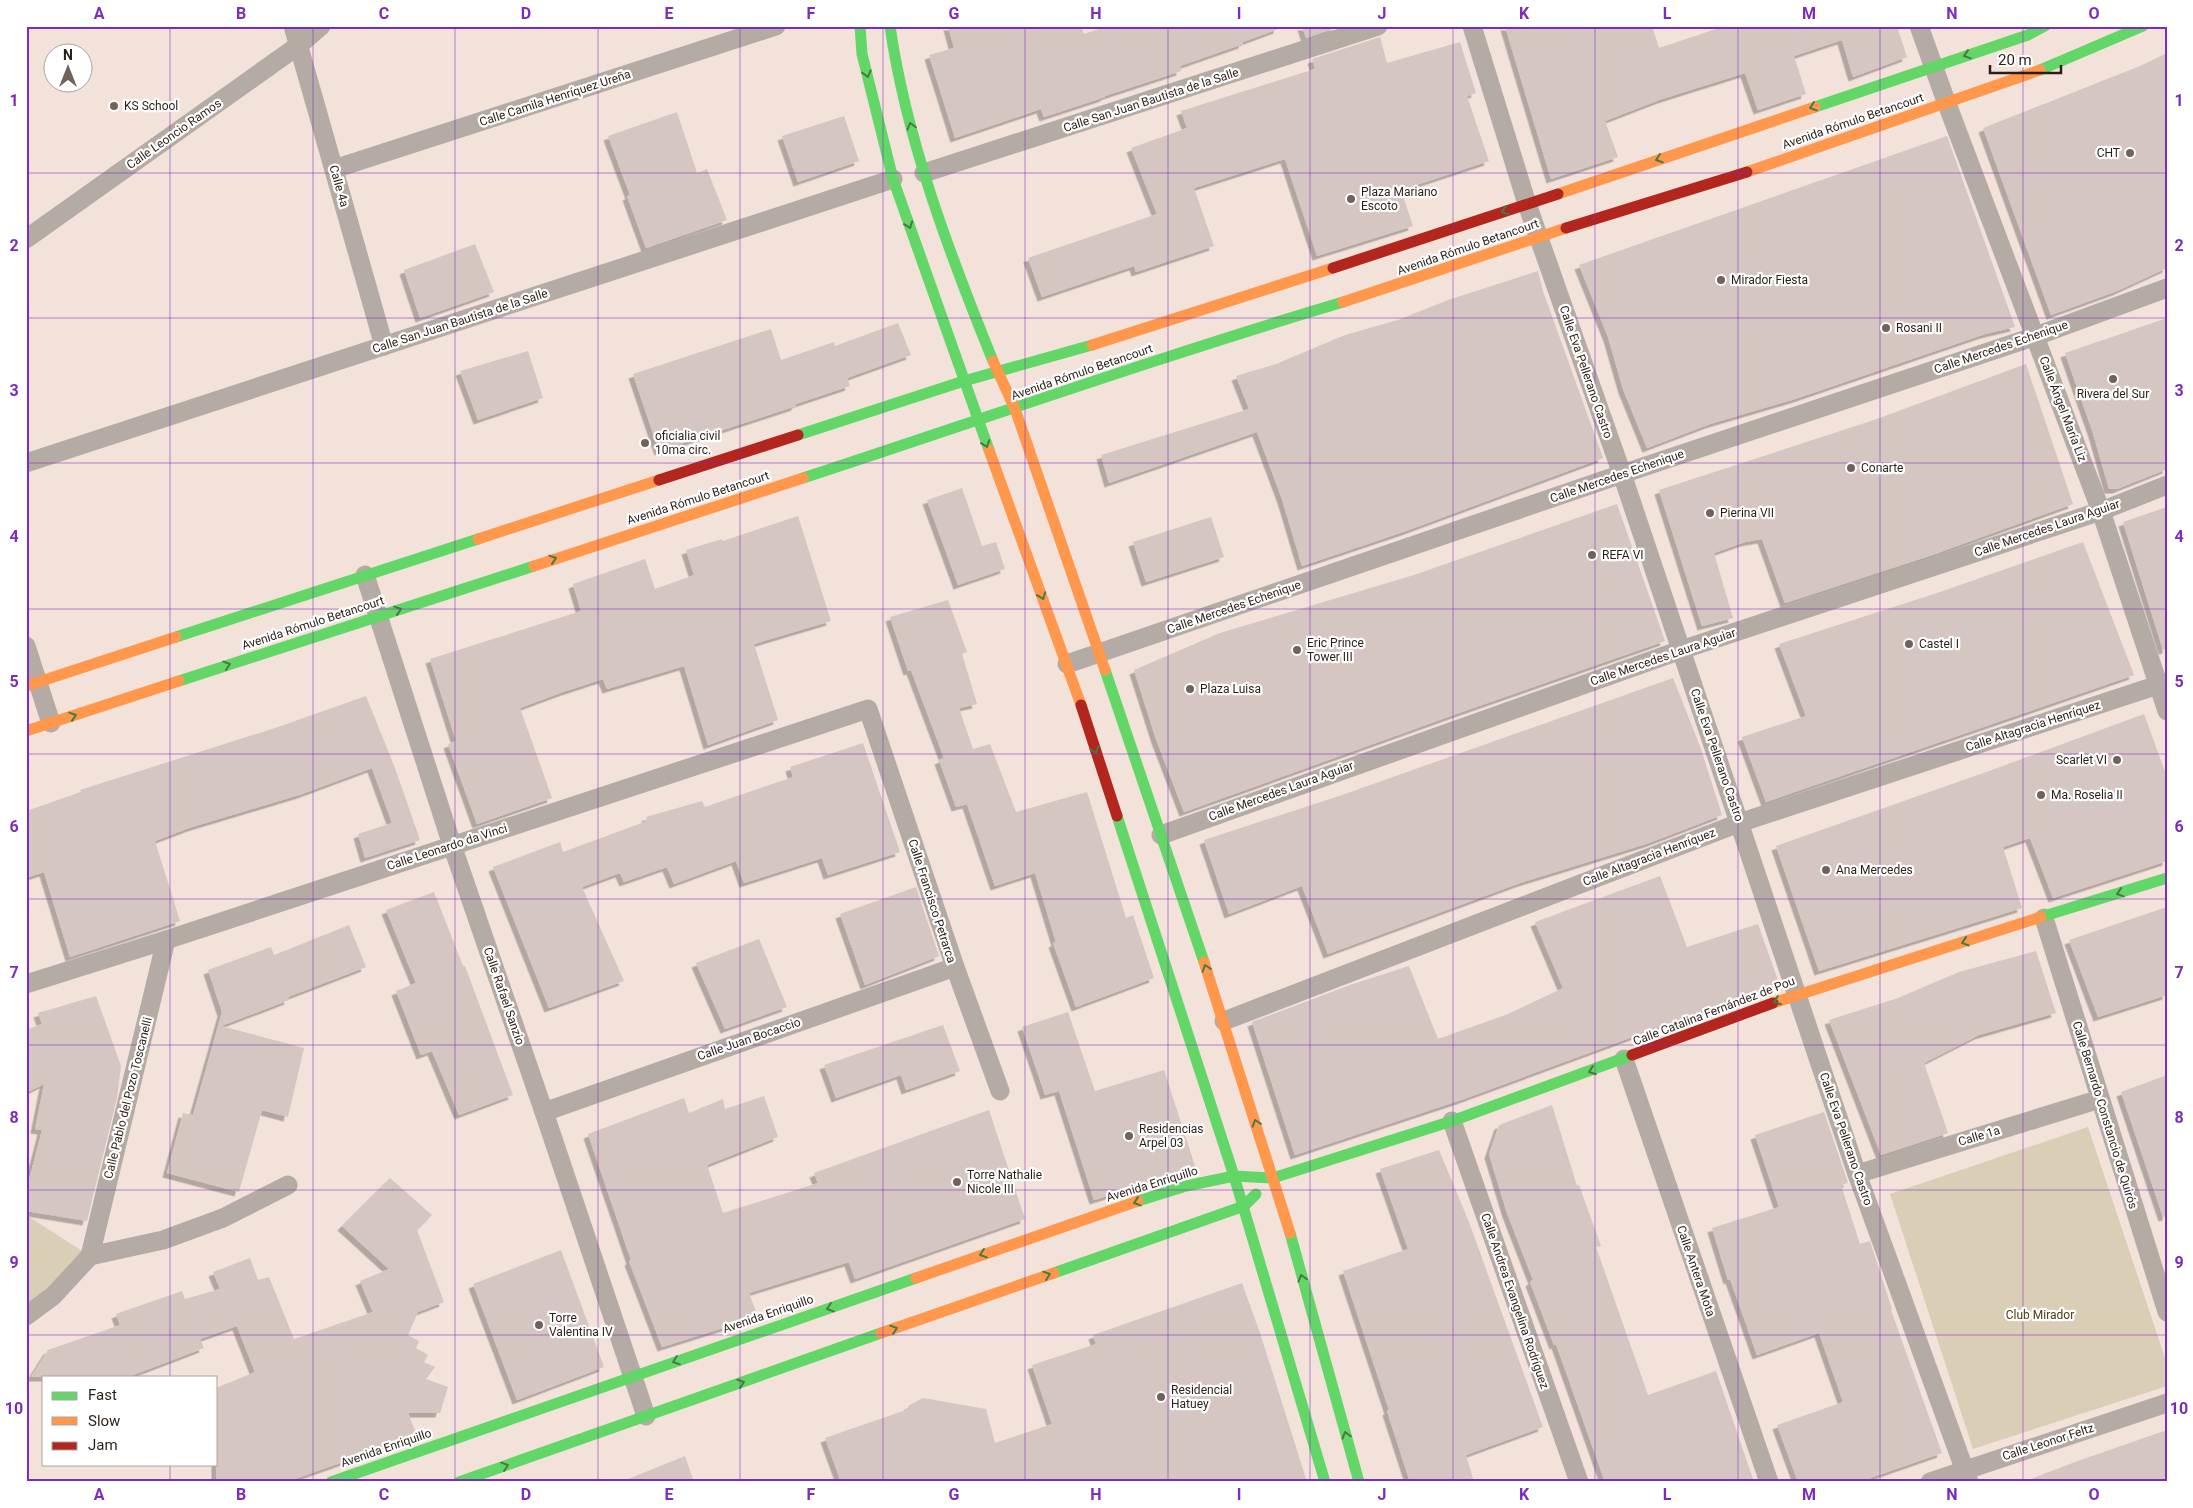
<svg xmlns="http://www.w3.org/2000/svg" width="2193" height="1508" viewBox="0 0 2193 1508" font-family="Roboto,sans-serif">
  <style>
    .green { fill: #daceb6 }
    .building { fill: #d5c6c2; filter: url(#shadow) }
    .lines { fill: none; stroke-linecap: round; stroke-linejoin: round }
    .street { stroke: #b4aba5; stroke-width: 19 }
    .fast { stroke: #63d668; stroke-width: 11 }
    .slow { stroke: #ff974d; stroke-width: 11 }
    .jam { stroke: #b3261e; stroke-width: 11 }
    .oneway { stroke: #477a40 }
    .grid { fill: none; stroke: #7b2cbf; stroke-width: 1; stroke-opacity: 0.55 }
    .poi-dot { fill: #71635c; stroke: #fff; stroke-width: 2 }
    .labels { text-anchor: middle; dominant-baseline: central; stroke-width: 4.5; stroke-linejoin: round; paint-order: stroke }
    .street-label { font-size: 12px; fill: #2b1e18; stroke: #fff }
    .poi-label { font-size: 12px; fill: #2b1e18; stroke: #fff; text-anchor: start }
    .park-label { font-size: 12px; fill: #473c0c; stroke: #fff }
    .neatline { fill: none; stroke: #7b2cbf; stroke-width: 2 }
    .grid-label { font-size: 16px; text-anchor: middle; font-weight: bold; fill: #7b2cbf }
  </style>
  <defs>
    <filter id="shadow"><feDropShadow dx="-4.5" dy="4.5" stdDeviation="0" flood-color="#0004"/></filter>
  </defs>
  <rect width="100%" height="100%" fill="#f2e2da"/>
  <g class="green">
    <polygon points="2088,1127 2167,1364 2167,1386 1973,1449 1890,1194"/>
    <polygon points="26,1215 90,1256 26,1311"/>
  </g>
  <g class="building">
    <polygon points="948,26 1081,26 1084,34 1108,26 1278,26 1278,29 1243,42 1243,44 1180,66 1181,71 1105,96 1105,97 1044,117 1041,109 955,138 929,55 954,48"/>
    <polygon points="1302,26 1341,26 1306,38"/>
    <polygon points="1505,26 1652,26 1659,48 1725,26 1897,26 1907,57 1853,77 1842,40 1794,56 1806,94 1758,110 1745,73 1662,99 1605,121 1618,157 1551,179"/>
    <polygon points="1380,37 1387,63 1460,42 1476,93 1467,96 1489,161 1401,190 1413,226 1317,256 1285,159 1194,188 1214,246 1136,272 1134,266 1042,297 1028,258 1157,214 1131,148 1187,128 1181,111 1315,69 1312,59"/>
    <polygon points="2167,53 2167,268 2117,291 2051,315 1983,128 2140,66"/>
    <polygon points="677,112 697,173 707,169 727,220 646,248 627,196 630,195 608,136"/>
    <polygon points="844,116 859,161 798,182 782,136"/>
    <polygon points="1947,136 2015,327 1985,334 1798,398 1710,424 1647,448 1623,389 1608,337 1579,265"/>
    <polygon points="475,244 494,292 420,318 404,270"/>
    <polygon points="1538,271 1543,291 1603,458 1406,531 1302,566 1282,499 1257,432 1109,483 1101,455 1249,409 1236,376 1276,364 1345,335 1398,320 1448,300"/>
    <polygon points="2167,318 2167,469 2117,489 2109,489 2093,433 2065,353"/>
    <polygon points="898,323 911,355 847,378 850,386 796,404 796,406 659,451 633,374 771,329 781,360 834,342 835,346"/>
    <polygon points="528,351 543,398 478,420 460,371"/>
    <polygon points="2026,364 2073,504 1932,555 1785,603 1762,539 1745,542 1714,553 1733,618 1702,626 1659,490 1874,420"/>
    <polygon points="962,488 982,546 996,542 1005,569 958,585 927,500"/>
    <polygon points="1617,504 1665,641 1459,713 1184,812 1156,739 1134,670 1220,633 1414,575"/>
    <polygon points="2167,507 2167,649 2163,650 2123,522"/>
    <polygon points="798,516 831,621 754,644 778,720 708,745 684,666 607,689 603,679 563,692 520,708 552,798 477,824 448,744 456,741 430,659 581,611 573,584 645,559 655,589 694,575 686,550 722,539 723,541"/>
    <polygon points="1211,517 1224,557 1146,582 1133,542"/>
    <polygon points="2083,542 2134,675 1766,802 1742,737 1806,716 1779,644 1937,593"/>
    <polygon points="948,600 967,652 962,654 977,704 959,708 973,749 990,744 1016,812 1087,792 1126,918 1133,915 1154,978 1076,1007 1053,943 1056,942 1035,873 995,886 967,804 956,807 939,760 944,758 911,670 908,671 890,617"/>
    <polygon points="1673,678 1700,746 1722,815 1649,843 1520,883 1328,954 1302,886 1229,914 1204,840 1342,795"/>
    <polygon points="366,696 395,768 420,840 365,858 358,834 392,823 372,768 302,794 192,827 155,841 180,921 70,957 44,872 26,878 26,811 81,792 80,790 278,727"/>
    <polygon points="2144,714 2167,777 2167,861 2053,898 2030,838 2003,847 2022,908 1819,971 1776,846 1989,771"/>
    <polygon points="863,743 900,852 828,875 822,858 744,883 736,861 674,884 667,867 624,882 620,873 582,887 624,981 549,1008 493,867 560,842 563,852 647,821 646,817 702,801 705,807 793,777 790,767"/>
    <polygon points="1660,876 1687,947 1758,924 1779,983 1461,1100 1295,1155 1252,1022 1350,985 1409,966 1438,1039 1508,1014 1563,988 1535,922"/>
    <polygon points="916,887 939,956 865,985 840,914"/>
    <polygon points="434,892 463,966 465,966 513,1095 459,1115 432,1051 421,1055 396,991 416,983 386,910"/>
    <polygon points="2167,907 2167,995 2098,1017 2069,940"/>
    <polygon points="349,925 366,967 288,997 289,1000 221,1026 304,1048 288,1117 262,1110 239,1192 167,1173 183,1113 193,1115 222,1012 208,970 271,947 274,955"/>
    <polygon points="759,939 787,1007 725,1029 696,963"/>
    <polygon points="2036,951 2056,1013 1979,1035 1924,1063 1948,1133 1881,1155 1829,1020 1898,998 1959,972"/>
    <polygon points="96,996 121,1066 117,1098 87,1221 26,1211 26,1192 42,1130 35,1129 44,1084 26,1093 26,1030 42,1024 38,1013"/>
    <polygon points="1068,1012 1095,1091 1164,1070 1196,1169 1094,1200 1059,1091 1045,1095 1022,1027"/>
    <polygon points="943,1025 960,1071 906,1090 901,1075 836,1098 824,1065"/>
    <polygon points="2167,1075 2167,1216 2163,1217 2121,1092"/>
    <polygon points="764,1096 778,1137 707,1165 723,1213 818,1183 814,1173 989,1110 1025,1219 855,1279 849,1262 749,1293 758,1317 662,1347 629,1261 631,1260 588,1134 684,1098 689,1113 723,1099 725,1109"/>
    <polygon points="1552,1105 1577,1186 1579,1185 1601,1246 1596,1247 1648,1395 1716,1371 1754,1482 1605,1482 1556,1344 1554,1345 1530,1282 1533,1280 1507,1213 1489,1154 1499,1125"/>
    <polygon points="1824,1112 1848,1183 1841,1185 1860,1244 1870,1241 1892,1309 1891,1310 1942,1453 1870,1478 1871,1482 1798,1482 1777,1425 1843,1402 1819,1333 1757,1355 1730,1279 1728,1280 1712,1228 1779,1207 1755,1135"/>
    <polygon points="1439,1150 1469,1222 1543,1427 1466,1455 1474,1482 1410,1482 1387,1411 1389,1410 1343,1271 1408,1249 1380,1169"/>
    <polygon points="390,1178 432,1215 417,1230 444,1302 418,1312 408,1335 419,1341 416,1348 428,1355 424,1362 435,1367 426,1379 448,1387 440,1413 408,1413 417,1436 286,1482 216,1482 216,1388 255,1372 237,1326 200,1339 204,1348 128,1377 31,1377 48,1350 120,1325 116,1314 182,1291 185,1299 220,1289 213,1272 250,1258 258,1280 269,1277 294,1339 373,1312 360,1281 389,1269 342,1226"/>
    <polygon points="561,1250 604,1367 517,1400 473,1284"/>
    <polygon points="1242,1283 1261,1336 1307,1482 841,1482 825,1438 909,1409 908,1406 923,1398 986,1409 995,1443 1052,1424 1032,1365 1096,1344 1093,1335"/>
    <polygon points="2167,1430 2167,1482 2032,1482 2031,1479 2075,1462"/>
    <polygon points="685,1456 694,1482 623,1482 623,1481"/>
  </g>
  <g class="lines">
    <g class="street">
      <polyline points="293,26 384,346"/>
      <polyline points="1472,26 1527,204 1622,474 1857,1174 1969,1482"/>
      <polyline points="1919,26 1947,104 2101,511 2167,711"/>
      <polyline points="334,169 776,26"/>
      <polyline points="924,173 1378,26"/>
      <polyline points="26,239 299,45 321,26"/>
      <polyline points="26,463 893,179"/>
      <polyline points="365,575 452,845 544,1112 646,1416"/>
      <polyline points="26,646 51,723"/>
      <polyline points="1067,664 1622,474 2036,336 2167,288"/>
      <polyline points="1161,835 1681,650 2101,511 2167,485"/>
      <polyline points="2044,918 2167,1312"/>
      <polyline points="26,984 166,940 868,709 955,967 1000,1091"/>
      <polyline points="1224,1021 1739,823 2167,682"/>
      <polyline points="1624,1059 1769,1482"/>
      <polyline points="544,1112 955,967"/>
      <polyline points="1452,1121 1579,1482"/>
      <polyline points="1857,1174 2100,1099"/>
      <polyline points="90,1256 166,940"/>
      <polyline points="26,1316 53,1296 90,1256 163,1240 223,1218 288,1185"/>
      <polyline points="1930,1482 2167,1403"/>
    </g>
    <g class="fast">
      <polyline points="860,26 862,54 893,179 989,450"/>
      <path d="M890 26C906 139 950 255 993 361"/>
      <polyline points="2040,70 2143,26"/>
      <polyline points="1815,107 2028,35 2045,26"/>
      <polyline points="798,435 964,381 1092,345"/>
      <path d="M803 478C983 419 1162 356 1343 302"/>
      <polyline points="176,637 478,539"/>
      <polyline points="1105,670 1204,962"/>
      <polyline points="179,681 534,566"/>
      <polyline points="1117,816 1234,1176 1325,1482"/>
      <polyline points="2041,917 2167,878"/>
      <polyline points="1138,1201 1186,1186 1234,1176 1273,1178 1452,1121 1632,1055"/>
      <polyline points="1290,1233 1359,1482"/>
      <polyline points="1054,1273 1244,1206 1256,1194"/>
      <polyline points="331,1482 916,1278"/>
      <polyline points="459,1482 881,1333"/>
    </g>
    <g class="slow">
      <polyline points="1747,172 2040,70"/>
      <polyline points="1558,194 1815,107"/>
      <polyline points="1343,302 1566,228"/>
      <polyline points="1092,345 1333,268"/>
      <polyline points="993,361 1015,409 1105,670"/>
      <polyline points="989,450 1081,705"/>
      <polyline points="478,539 659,480"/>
      <polyline points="534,566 803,478"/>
      <polyline points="26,686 176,637"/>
      <polyline points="26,731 179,681"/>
      <polyline points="1204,962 1290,1233"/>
      <polyline points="1773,1003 2041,917"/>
      <polyline points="916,1278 1138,1201"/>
      <polyline points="881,1333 1054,1273"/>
    </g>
    <g class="jam">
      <polyline points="1566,228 1747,172"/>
      <polyline points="1333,268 1558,194"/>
      <polyline points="659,480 798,435"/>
      <polyline points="1081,705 1117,816"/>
      <polyline points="1632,1055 1773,1003"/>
    </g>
  </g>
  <defs><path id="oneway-chevron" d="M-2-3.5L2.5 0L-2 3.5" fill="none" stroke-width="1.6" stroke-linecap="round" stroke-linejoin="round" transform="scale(1.25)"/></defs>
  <g class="oneway">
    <use href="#oneway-chevron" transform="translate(1967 55) rotate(162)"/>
    <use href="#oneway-chevron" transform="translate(867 74) rotate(76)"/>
    <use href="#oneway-chevron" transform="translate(1813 107) rotate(161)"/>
    <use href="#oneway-chevron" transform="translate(911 126) rotate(-105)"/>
    <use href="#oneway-chevron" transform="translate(1659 159) rotate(161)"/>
    <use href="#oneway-chevron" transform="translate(1505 211) rotate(162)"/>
    <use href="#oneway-chevron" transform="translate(909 225) rotate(70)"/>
    <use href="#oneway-chevron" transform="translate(986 444) rotate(70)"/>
    <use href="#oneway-chevron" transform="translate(553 559) rotate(-18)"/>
    <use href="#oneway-chevron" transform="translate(1042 596) rotate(70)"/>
    <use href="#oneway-chevron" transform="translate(398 610) rotate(-18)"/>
    <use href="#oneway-chevron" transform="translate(227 665) rotate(-18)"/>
    <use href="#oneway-chevron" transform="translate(73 716) rotate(-18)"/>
    <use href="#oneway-chevron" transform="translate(1095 750) rotate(72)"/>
    <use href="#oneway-chevron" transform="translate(2120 893) rotate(162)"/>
    <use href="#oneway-chevron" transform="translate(1965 942) rotate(163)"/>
    <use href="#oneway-chevron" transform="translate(1206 968) rotate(-108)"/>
    <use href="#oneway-chevron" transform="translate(1777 1001) rotate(159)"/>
    <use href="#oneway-chevron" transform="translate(1592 1071) rotate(160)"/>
    <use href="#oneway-chevron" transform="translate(1256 1123) rotate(-108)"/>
    <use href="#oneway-chevron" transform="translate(1137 1202) rotate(162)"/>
    <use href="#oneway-chevron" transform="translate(983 1254) rotate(161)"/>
    <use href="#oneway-chevron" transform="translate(1047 1275) rotate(-19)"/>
    <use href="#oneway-chevron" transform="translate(1302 1278) rotate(-106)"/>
    <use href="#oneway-chevron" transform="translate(830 1308) rotate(161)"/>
    <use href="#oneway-chevron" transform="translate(894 1329) rotate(-19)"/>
    <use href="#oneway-chevron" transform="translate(676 1361) rotate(161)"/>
    <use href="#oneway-chevron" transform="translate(741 1383) rotate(-19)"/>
    <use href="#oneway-chevron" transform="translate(1346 1435) rotate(-106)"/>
    <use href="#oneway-chevron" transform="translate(505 1466) rotate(-19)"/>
  </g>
  <path class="grid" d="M170 26V1377M313 26V1482M455 26V1482M598 26V1482M740 26V1482M883 26V1482M1025 26V1482M1168 26V1482M1310 26V1482M1453 26V1482M1595 26V1482M1738 26V1482M1880 26V1482M2023 26V1482M26 173H2167M26 318H2167M26 463H2167M26 609H2167M26 754H2167M26 899H2167M26 1045H2167M26 1190H2167M26 1335H2167M170 1464V1482"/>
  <g class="poi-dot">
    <circle cx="114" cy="106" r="5"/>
    <circle cx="2130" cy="153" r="5"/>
    <circle cx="1351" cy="199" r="5"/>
    <circle cx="1721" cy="280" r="5"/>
    <circle cx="1886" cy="328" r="5"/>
    <circle cx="2113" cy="379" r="5"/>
    <circle cx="645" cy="443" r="5"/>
    <circle cx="1851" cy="468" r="5"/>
    <circle cx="1710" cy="513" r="5"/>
    <circle cx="1592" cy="555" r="5"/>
    <circle cx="1909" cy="644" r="5"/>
    <circle cx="1297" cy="650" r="5"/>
    <circle cx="1190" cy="689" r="5"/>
    <circle cx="2117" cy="760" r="5"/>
    <circle cx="2041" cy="795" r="5"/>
    <circle cx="1826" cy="870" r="5"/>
    <circle cx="1129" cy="1136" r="5"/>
    <circle cx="957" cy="1182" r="5"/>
    <circle cx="539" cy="1325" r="5"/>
    <circle cx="1161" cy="1397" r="5"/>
  </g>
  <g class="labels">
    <g class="street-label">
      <text transform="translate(555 98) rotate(-18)">Calle Camila Henríquez Ureña</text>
      <text transform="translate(1151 100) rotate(-18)">Calle San Juan Bautista de la Salle</text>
      <text transform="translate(1853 121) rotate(-19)">Avenida Rómulo Betancourt</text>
      <text transform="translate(174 134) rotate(-35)">Calle Leoncio Ramos</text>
      <text transform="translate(339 186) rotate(74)">Calle 4a</text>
      <text transform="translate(1468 247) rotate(-19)">Avenida Rómulo Betancourt</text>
      <text transform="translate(460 321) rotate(-18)">Calle San Juan Bautista de la Salle</text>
      <text transform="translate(2001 347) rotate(-19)">Calle Mercedes Echenique</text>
      <text transform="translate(1082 372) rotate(-19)">Avenida Rómulo Betancourt</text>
      <text transform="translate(1586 372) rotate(71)">Calle Eva Pellerano Castro</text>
      <text transform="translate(2063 409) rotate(69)">Calle Ángel María Liz</text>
      <text transform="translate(1617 476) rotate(-19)">Calle Mercedes Echenique</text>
      <text transform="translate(698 498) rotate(-18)">Avenida Rómulo Betancourt</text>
      <text transform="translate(2047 528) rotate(-19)">Calle Mercedes Laura Aguiar</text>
      <text transform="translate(1234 607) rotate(-19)">Calle Mercedes Echenique</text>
      <text transform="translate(313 623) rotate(-18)">Avenida Rómulo Betancourt</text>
      <text transform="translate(1663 657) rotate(-19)">Calle Mercedes Laura Aguiar</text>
      <text transform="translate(2033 726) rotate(-18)">Calle Altagracia Henríquez</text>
      <text transform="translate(1717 755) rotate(71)">Calle Eva Pellerano Castro</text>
      <text transform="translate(1281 791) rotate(-20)">Calle Mercedes Laura Aguiar</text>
      <text transform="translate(447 847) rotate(-18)">Calle Leonardo da Vinci</text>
      <text transform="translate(1649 857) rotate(-21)">Calle Altagracia Henríquez</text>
      <text transform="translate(932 901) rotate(72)">Calle Francisco Petrarca</text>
      <text transform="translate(504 996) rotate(71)">Calle Rafael Sanzio</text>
      <text transform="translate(1714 1011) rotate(-21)">Calle Catalina Fernández de Pou</text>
      <text transform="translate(749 1039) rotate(-19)">Calle Juan Bocaccio</text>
      <text transform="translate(128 1098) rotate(-76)">Calle Pablo del Pozo Toscanelli</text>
      <text transform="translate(2105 1115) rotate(73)">Calle Bernardo Constancio de Quirós</text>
      <text transform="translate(1979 1136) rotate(-17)">Calle 1a</text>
      <text transform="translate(1846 1139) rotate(71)">Calle Eva Pellerano Castro</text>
      <text transform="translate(1152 1184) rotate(-17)">Avenida Enriquillo</text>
      <text transform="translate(1696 1271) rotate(71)">Calle Antera Mota</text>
      <text transform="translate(1515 1301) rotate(71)">Calle Andrea Evangelina Rodríguez</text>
      <text transform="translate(768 1314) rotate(-19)">Avenida Enriquillo</text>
      <text transform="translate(2048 1442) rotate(-18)">Calle Leonor Feltz</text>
      <text transform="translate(386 1448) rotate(-19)">Avenida Enriquillo</text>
    </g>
    <g class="poi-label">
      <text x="124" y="106">KS School</text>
      <text x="2120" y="153" text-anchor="end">CHT</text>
      <text x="1361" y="192">Plaza Mariano<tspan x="1361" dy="14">Escoto</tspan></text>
      <text x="1731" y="280">Mirador Fiesta</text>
      <text x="1896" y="328">Rosani II</text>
      <text x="2113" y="394" text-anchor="middle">Rivera del Sur</text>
      <text x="655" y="436">oficialia civil<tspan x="655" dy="14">10ma circ.</tspan></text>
      <text x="1861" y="468">Conarte</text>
      <text x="1720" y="513">Pierina VII</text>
      <text x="1602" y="555">REFA VI</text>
      <text x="1307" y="643">Eric Prince<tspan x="1307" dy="14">Tower III</tspan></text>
      <text x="1919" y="644">Castel I</text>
      <text x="1200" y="689">Plaza Luisa</text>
      <text x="2107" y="760" text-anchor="end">Scarlet VI</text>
      <text x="2051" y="795">Ma. Roselia II</text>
      <text x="1836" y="870">Ana Mercedes</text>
      <text x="1139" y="1129">Residencias<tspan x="1139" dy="14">Arpel 03</tspan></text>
      <text x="967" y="1175">Torre Nathalie<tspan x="967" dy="14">Nicole III</tspan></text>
      <text x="549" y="1318">Torre<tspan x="549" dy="14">Valentina IV</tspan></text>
      <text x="1171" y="1390">Residencial<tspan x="1171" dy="14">Hatuey</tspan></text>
    </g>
    <g class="park-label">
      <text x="2040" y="1315">Club Mirador</text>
    </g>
  </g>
  <rect width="2193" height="1508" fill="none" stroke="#ffffff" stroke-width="55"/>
  <rect x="42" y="1376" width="175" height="90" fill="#ffffff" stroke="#aaa5a3"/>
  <rect x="52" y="1392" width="25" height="8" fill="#63d668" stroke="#aaa5a3"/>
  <text x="88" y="1400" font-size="15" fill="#2b1e18">Fast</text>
  <rect x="52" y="1417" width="25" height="8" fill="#ff974d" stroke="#aaa5a3"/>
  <text x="88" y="1426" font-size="15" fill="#2b1e18">Slow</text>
  <rect x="52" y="1442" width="25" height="8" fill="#b3261e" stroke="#aaa5a3"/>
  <text x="88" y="1450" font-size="15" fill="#2b1e18">Jam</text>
  <g transform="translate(68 68)"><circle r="24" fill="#ffffff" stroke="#aaa5a3"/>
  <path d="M0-4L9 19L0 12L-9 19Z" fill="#71635c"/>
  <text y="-8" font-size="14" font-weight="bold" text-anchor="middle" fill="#2b1e18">N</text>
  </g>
  <path d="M1990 65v8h71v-8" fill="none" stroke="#2b1e18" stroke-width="2.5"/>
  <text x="1998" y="65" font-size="15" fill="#2b1e18" stroke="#ffffff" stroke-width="4" paint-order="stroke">20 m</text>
  <rect x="28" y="28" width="2138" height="1452" class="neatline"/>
  <g class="grid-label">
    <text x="99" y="19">A</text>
    <text x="241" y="19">B</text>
    <text x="384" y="19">C</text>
    <text x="526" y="19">D</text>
    <text x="669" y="19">E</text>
    <text x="811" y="19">F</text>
    <text x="954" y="19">G</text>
    <text x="1096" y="19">H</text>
    <text x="1239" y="19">I</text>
    <text x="1382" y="19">J</text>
    <text x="1524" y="19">K</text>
    <text x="1667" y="19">L</text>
    <text x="1809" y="19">M</text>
    <text x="1952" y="19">N</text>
    <text x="2094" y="19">O</text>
    <text x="14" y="106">1</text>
    <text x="2179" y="106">1</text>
    <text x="14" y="251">2</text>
    <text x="2179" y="251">2</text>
    <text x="14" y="396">3</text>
    <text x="2179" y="396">3</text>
    <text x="14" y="542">4</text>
    <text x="2179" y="542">4</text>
    <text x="14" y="687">5</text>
    <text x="2179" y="687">5</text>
    <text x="14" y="832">6</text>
    <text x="2179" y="832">6</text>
    <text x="14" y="978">7</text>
    <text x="2179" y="978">7</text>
    <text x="14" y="1123">8</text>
    <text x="2179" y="1123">8</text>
    <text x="14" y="1268">9</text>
    <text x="2179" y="1268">9</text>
    <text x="14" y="1414">10</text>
    <text x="2179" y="1414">10</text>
    <text x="99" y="1500">A</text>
    <text x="241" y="1500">B</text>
    <text x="384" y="1500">C</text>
    <text x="526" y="1500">D</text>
    <text x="669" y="1500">E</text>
    <text x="811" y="1500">F</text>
    <text x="954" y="1500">G</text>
    <text x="1096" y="1500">H</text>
    <text x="1239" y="1500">I</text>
    <text x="1382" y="1500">J</text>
    <text x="1524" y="1500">K</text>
    <text x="1667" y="1500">L</text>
    <text x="1809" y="1500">M</text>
    <text x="1952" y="1500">N</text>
    <text x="2094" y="1500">O</text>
  </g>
</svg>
